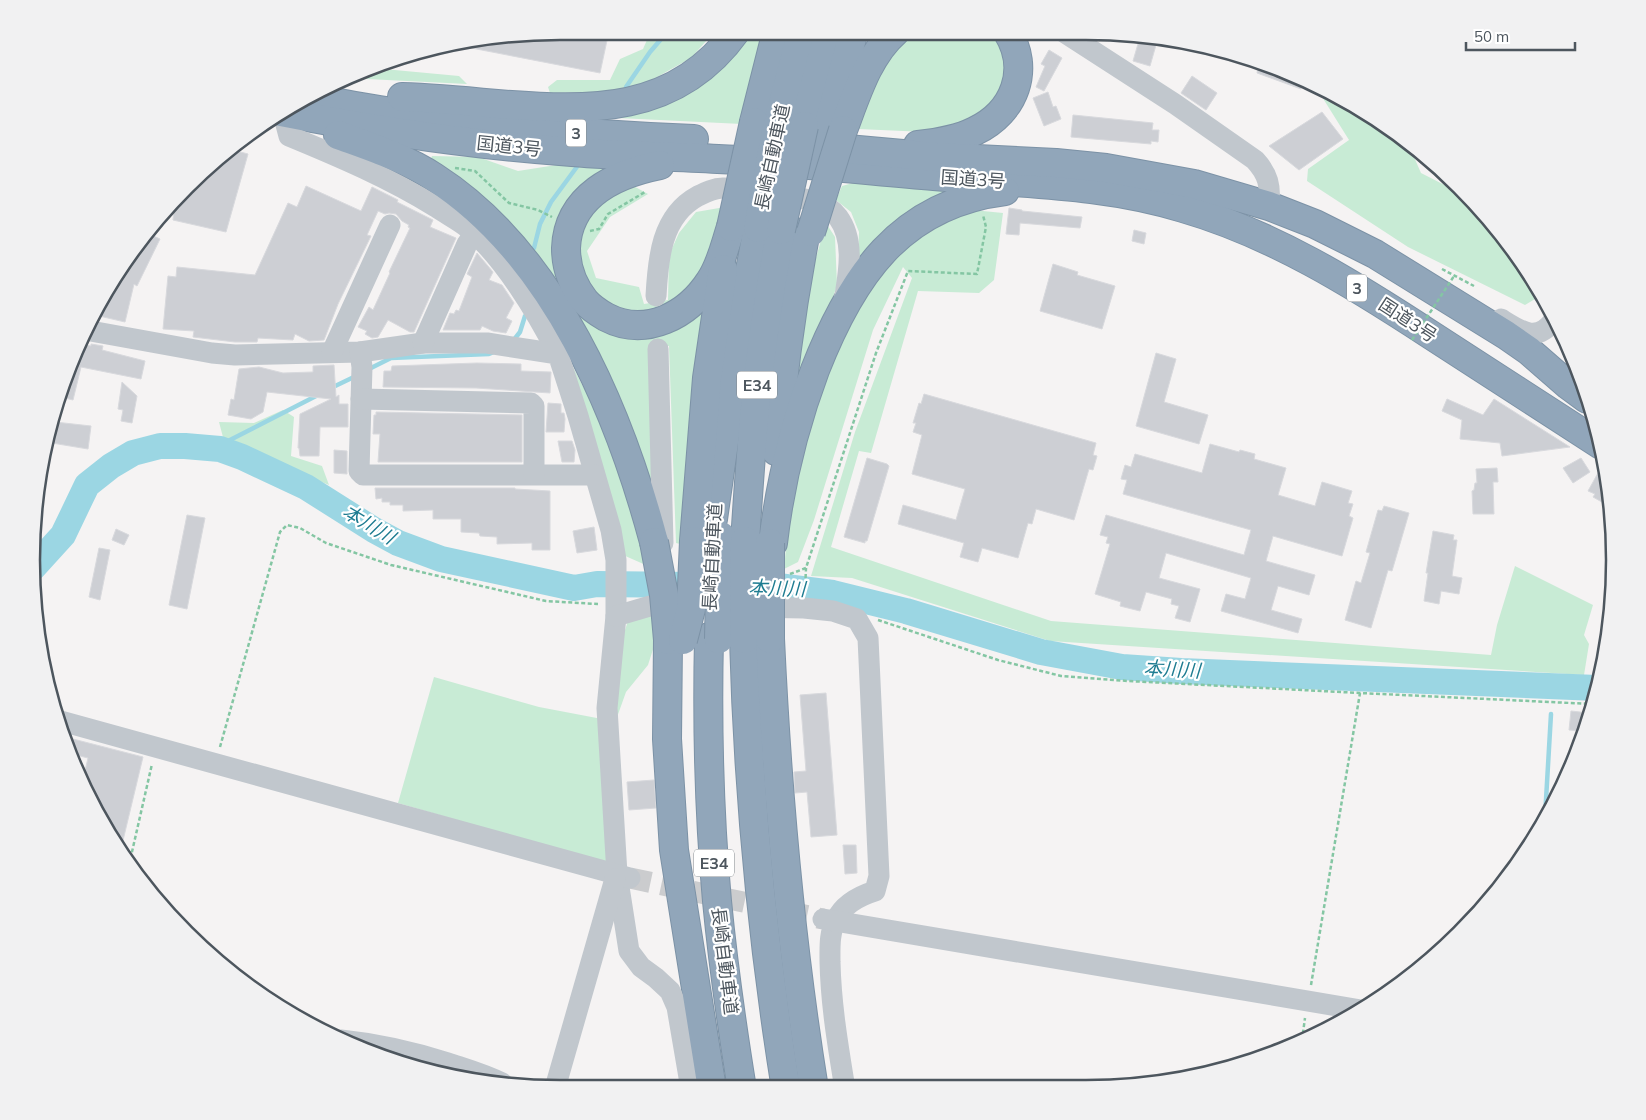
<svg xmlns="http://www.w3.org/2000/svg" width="1646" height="1120" viewBox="0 0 1646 1120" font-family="Mulish,'Noto Sans JP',sans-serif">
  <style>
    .green { fill: #c8ebd5 }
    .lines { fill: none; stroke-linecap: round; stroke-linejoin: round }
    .stream { stroke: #9bd6e3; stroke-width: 4.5 }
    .river { stroke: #9bd6e3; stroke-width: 26 }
    .building { fill: #cdcfd4; stroke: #d8d9dd }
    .minor-tunnel { stroke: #cbccce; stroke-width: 21; stroke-dasharray: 21 11; stroke-linecap: butt }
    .highway-casing { stroke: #7c92a6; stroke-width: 30 }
    .path { stroke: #84c6a3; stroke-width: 2.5; stroke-dasharray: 4 2.5; stroke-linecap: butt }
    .minor { stroke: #c1c7cd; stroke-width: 21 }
    .highway { stroke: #91a6ba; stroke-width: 28 }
    .highway-bridge-casing { stroke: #7c92a6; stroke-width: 30; stroke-linecap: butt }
    .path-bridge { stroke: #84c6a3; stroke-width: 2.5; stroke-dasharray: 4 2.5; stroke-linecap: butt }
    .highway-bridge { stroke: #91a6ba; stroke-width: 28 }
    .labels { text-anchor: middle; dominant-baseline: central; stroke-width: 4.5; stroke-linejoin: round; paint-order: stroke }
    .shield { fill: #fff; stroke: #82898e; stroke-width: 1 }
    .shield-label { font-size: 16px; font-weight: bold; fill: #4d565e }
    .street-label { font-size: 18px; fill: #4d565e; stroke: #fff }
    .water-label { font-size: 19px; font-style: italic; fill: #1e7c91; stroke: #fff }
    .rim { fill: none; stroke: #4d565e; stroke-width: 2.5 }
  </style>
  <rect width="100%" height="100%" fill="#f5f3f3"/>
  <g class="green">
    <polygon points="651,31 715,31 691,58 632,91 550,93 548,87 557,80 610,80 620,59 643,49"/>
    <polygon points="747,31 768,31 742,124 618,118 625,112"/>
    <path d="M916 31H991L1005 46 1007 71 997 99 971 121 926 132 858 129C872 95 883 52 916 31Z"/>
    <polygon points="373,68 459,76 467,84 347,78"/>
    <polygon points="1321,89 1350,102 1410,148 1421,173 1470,198 1530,279 1535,299 1525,305 1408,247 1307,181 1308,169 1349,140 1319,92"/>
    <polygon points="432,156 478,157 518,171 569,163 576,166 617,169 558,248 617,333 709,299 684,545 676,543 669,346 649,345 658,513 507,222 471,187 429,164"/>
    <polygon points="860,181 956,187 864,260 858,259 859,232 851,212 836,200 842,186"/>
    <polygon points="628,183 648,194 610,217 587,251 596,278 639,287 644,304 668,300 669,255 679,233 696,212 725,207 710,260 693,287 668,310 638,315 611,307 589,289 578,265 578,235 594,205"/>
    <polygon points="963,209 1003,213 994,280 979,293 918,291 871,453 859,451 831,547 1051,621 1491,655 1497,625 1515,566 1593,605 1584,635 1589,644 1584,675 1050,641 852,578 811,576 855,432 912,278 903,267 873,330 814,520 798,562 784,569 789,515 806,429 840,337 868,280 897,250"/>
    <polygon points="826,223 835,237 837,285 822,331 788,418 809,282"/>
    <polygon points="547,317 605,429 648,566 623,555"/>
    <polygon points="283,410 294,417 291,456 322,466 329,485 224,441 219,422 254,423"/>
    <polygon points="655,613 656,640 648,665 626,692 616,720 617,654 628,621"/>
    <polygon points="434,677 539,707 602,719 611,865 398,803"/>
  </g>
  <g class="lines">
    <g class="stream">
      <polyline points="626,87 650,52 668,31"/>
      <polyline points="534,248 540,224 551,202 579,164"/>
      <polyline points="513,341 520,332 525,316"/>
      <polyline points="367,370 391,358 489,354 494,352"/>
      <polyline points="331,388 356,376"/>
      <polyline points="220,449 230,440 318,395"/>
      <polyline points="1545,817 1551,714"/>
      <polyline points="424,1067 445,1073"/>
    </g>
    <polyline class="river" points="33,568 63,535 87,485 111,466 133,453 160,446 185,446 220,449 242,457 306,487 374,530 398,543 441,559 574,588 597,584 778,586 833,593 906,611 1041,652 1122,667 1181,671 1597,688"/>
  </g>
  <g class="building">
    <polygon points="560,31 609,31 600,73 461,46 461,44"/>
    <polygon points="1140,37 1158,38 1150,66 1133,61"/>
    <polygon points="1049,50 1062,58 1044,91 1036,87 1045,66 1041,64"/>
    <polygon points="1259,61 1304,81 1301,89 1257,73"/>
    <polygon points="1192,76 1217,93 1206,110 1181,93"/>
    <polygon points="1048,92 1053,107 1056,106 1061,119 1044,126 1033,98"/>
    <polygon points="1322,112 1343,139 1299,170 1269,146"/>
    <polygon points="1073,115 1153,123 1152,130 1159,130 1158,142 1151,141 1151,144 1071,137"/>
    <polygon points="233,150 248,154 226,232 173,220 175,200"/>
    <polygon points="306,186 361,211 372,187 398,200 397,202 433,220 430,227 456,238 414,332 410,332 388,320 378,337 372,338 365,334 367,331 358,327 369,307 373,310 390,273 389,272 410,228 408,227 409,225 402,221 396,214 389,213 385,214 378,211 367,235 371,236 338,304 324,340 309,341 295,334 293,340 258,338 257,342 235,342 193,337 194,331 163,329 168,276 176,277 177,267 255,275 288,203 297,207"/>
    <polygon points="1009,208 1022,210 1022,211 1082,217 1080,228 1020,223 1019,235 1006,234"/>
    <polygon points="1134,230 1146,233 1144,244 1132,241"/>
    <polygon points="147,233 160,239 137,286 134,284 125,322 95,315 96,307 102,295"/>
    <polygon points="477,253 493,272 489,280 502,285 514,303 506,318 512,321 506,333 493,331 482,326 480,330 443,330 450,313 454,314 456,310 459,311 472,277 467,274"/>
    <polygon points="1053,264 1078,272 1077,275 1115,286 1102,329 1040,311"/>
    <polygon points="78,344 91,346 91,344 103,346 102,350 145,361 141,379 81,367 73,400 61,397 72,357"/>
    <polygon points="1156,353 1176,359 1164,402 1208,415 1199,444 1136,426"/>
    <polygon points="477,363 521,364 521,371 551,372 550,393 476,388 383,387 384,371 391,371 392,366"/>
    <polygon points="334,365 336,397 339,395 339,404 348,404 348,427 320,427 319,456 300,456 299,448 298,448 300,414 331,399 267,392 263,412 251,419 228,415 231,399 234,400 239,369 259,367 283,373 313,372 313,366"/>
    <polygon points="122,382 137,396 132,423 121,421 123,410 118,409"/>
    <polygon points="924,394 1096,443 1093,455 1097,456 1093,470 1089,469 1074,520 1036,509 1032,524 1028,523 1018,558 982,548 978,562 960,557 964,543 898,524 903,505 956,520 965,489 912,474 922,435 913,432 916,423 913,423 919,403 921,404"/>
    <polygon points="1447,399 1483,415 1494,399 1570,447 1502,456 1500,443 1460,439 1462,420 1442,411"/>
    <polygon points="548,403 561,404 561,413 564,413 565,419 564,432 546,432"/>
    <polygon points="376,412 522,415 522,462 378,462 380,434 373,434 374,415 376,415"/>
    <polygon points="55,422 91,426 88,449 52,443"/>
    <polygon points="558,441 572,441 575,450 574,462 562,462"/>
    <polygon points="1210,444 1239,452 1240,450 1255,454 1254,459 1286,468 1278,495 1315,506 1322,482 1352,491 1348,503 1353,504 1349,516 1353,518 1342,556 1273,536 1266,561 1315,575 1309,595 1278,586 1271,610 1302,619 1298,633 1221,611 1226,594 1245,599 1251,578 1166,553 1159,578 1200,589 1190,622 1175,618 1179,606 1171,604 1172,599 1146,592 1140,611 1120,606 1121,602 1095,594 1110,544 1106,543 1108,537 1100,535 1106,515 1244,555 1251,530 1123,494 1127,480 1121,479 1125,465 1131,467 1135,454 1202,473"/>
    <polygon points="334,450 347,451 347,474 334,473"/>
    <polygon points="867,458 887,464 889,466 867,541 865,541 865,543 844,537"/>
    <polygon points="1581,458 1590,472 1573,483 1563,468"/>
    <polygon points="1497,468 1498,482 1493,482 1494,514 1473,514 1472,491 1474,490 1475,483 1477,483 1476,469"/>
    <polygon points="1598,473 1607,478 1609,506 1593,497 1595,494 1588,491"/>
    <polygon points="375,488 515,488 515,489 550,491 550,550 532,550 532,543 497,544 497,537 480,536 479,533 461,532 461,519 433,519 433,510 403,511 403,505 390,505 390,502 382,502 382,498 376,499"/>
    <polygon points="1384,506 1409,513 1392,571 1388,570 1371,628 1345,620 1356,581 1361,583 1370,553 1366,552 1378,510 1382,511"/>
    <polygon points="187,515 205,518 187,609 169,605"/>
    <polygon points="594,527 597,550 577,553 573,531"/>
    <polygon points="116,529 129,535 124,545 112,540"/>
    <polygon points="1433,531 1454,535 1453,540 1457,540 1452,576 1462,578 1459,594 1441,591 1439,604 1424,601 1428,573 1426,573"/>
    <polygon points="99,548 110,550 100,600 89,597"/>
    <polygon points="826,693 837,835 811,837 807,792 795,793 794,772 806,771 800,695"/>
    <polygon points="1571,711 1589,713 1584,731 1569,730"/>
    <polygon points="73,739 143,757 120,853 86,794 82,783 88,758 72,754 70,748"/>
    <polygon points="654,780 656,808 629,810 627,782"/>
    <polygon points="843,845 856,845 857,873 845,874"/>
  </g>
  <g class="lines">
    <polyline class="minor-tunnel" points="630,878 823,919"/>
    <g class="highway-casing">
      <g id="highway">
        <path d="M308 96C352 107 398 113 443 119 526 129 610 136 694 139"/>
        <path d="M402 97C434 98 466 101 497 104 589 111 676 115 736 31"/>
        <path d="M281 112C377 131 474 145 572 152 621 156 669 156 718 159 791 162 862 170 934 176 1018 184 1102 183 1183 208 1273 234 1353 284 1431 335 1488 372 1544 408 1601 445"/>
        <polyline points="754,122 777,31"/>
        <polyline points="777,126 802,31"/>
        <polyline points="804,126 829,31"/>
        <polyline points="828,127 854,31"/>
        <path d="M843 130C856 96 868 55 896 31"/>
        <path d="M338 135C371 147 405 158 434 177 554 254 619 411 654 542"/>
        <path d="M918 145C937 143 957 140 975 131 1015 112 1031 69 1007 31"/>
        <polyline points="814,146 936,157 1056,163 1106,168 1194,184 1269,206 1315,224 1375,254 1506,335 1529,351 1568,385 1587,399"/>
        <path d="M660 165C615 174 568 196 566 248 566 268 573 286 585 301 591 308 599 313 606 317 646 338 688 315 710 281 721 265 725 245 731 227"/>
        <path d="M776 451C782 377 792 304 806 231"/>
        <polyline points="713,519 745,296 758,228"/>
        <polyline points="694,541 707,378 723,269"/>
        <path d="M745 541C749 484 752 427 759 370 765 323 772 276 781 230"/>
        <path d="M773 543C780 483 794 426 815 370 851 278 899 204 1005 191"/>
        <path d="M709 637C707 725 709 813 717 901 723 964 732 1027 742 1089"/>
        <path d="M744 639C748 790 762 939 786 1089"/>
        <path d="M770 639C777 790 790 940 814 1089"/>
        <polyline points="668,640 667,739 674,850 712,1089"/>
      </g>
    </g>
    <g class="path">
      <polyline points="455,168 475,171 509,203 538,210 552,217"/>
      <polyline points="590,231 599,229 608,214 645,192"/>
      <polyline points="1442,269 1474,286"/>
      <polyline points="790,574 806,568 876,353 908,271 977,274 986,227 983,215"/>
      <polyline points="805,591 806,568"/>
      <polyline points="878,620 998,660 1061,676 1128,681 1360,693 1592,704"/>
      <polyline points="220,747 280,532 287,525 300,528 326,543 391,565 546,601 598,604"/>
      <polyline points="129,865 152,764"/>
      <polyline points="1311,985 1360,693"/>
      <polyline points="1302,1040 1305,1018"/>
    </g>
    <g class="minor">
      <path d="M1062 31 1175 104 1255 160C1268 174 1271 186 1269 206"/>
      <path d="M284 117 289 136C340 157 389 178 436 207 446 214 458 220 468 228 503 256 537 313 558 354"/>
      <path d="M656 296C658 259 661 216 698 196 706 192 714 188 723 188 741 188 761 193 780 196 800 198 825 199 838 217 856 242 848 275 844 302"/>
      <path d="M1501 319C1522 332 1537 343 1554 320"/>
      <polyline points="85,330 212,353 235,355 360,352 423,343 487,343 558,354 578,416 611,530 616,560 616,616 607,708 617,874 629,951 641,967 656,978 670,991 677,1007 691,1089"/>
      <polyline points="423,343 467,244 474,234"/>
      <polyline points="658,349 663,543"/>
      <polyline points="332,352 390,225"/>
      <polyline points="360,352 362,367 359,471 363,475 594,475"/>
      <polyline points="361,399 531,403 534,406 534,474"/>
      <path d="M755 607 804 608 833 611 857 619 868 638 879 876 875 891C859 896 843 905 836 920 829 933 830 948 830 962 831 1005 838 1046 845 1089"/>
      <polyline points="616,616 650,606 680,606"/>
      <polyline points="61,721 630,878"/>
      <polyline points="823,919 1361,1010"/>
      <path d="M341 1040C380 1044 410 1051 448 1063 466 1069 484 1074 502 1083"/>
      <polyline points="555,1088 615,879"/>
    </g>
    <use href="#highway" class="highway"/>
    <g class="highway-bridge-casing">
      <g id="highway-bridge">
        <polyline points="731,227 754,122"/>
        <polyline points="758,228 777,126"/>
        <polyline points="781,230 804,126"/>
        <polyline points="811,232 843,130"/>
        <polyline points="654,542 664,595 668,640"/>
        <polyline points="719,639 721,536"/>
        <polyline points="744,639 745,541"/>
        <polyline points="770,639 770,543"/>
        <polyline points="683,640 691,609 694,541"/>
      </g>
    </g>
    <polyline class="path-bridge" points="1412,340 1454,276"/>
    <use href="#highway-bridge" class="highway-bridge"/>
  </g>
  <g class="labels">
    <g class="shield">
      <rect x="566" y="119.5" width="20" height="27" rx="4"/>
      <rect x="1347" y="274.5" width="20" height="27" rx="4"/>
      <rect x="737" y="371.5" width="40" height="27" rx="4"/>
      <rect x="694" y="849.5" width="40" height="27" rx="4"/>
    </g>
    <g class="shield-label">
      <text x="576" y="133">3</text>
      <text x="1357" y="288">3</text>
      <text x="757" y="385">E34</text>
      <text x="714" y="863">E34</text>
    </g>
    <g class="street-label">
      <text transform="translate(509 146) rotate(6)">国道3号</text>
      <text transform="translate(772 157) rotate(-78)">長崎自動車道</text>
      <text transform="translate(973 179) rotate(4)">国道3号</text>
      <text transform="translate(1408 320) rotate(33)">国道3号</text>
      <text transform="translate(712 557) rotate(-87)">長崎自動車道</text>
      <text transform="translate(725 961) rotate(83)">長崎自動車道</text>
    </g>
    <g class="water-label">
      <text transform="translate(369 524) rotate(31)">本川川</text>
      <text transform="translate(777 588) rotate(2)">本川川</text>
      <text transform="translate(1172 669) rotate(3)">本川川</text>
    </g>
  </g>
  <path d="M0 0H1646V1120H0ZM560 40H1086A520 520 0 0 1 1606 560V560A520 520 0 0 1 1086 1080H560A520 520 0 0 1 40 560V560A520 520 0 0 1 560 40Z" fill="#f1f1f2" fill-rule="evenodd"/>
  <path class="rim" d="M560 40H1086A520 520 0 0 1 1606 560V560A520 520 0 0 1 1086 1080H560A520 520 0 0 1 40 560V560A520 520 0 0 1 560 40Z"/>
  <path d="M1466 42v8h109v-8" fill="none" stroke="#4d565e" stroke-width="2.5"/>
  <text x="1474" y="42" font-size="15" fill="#4d565e" stroke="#ffffff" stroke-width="4" paint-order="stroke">50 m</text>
</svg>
